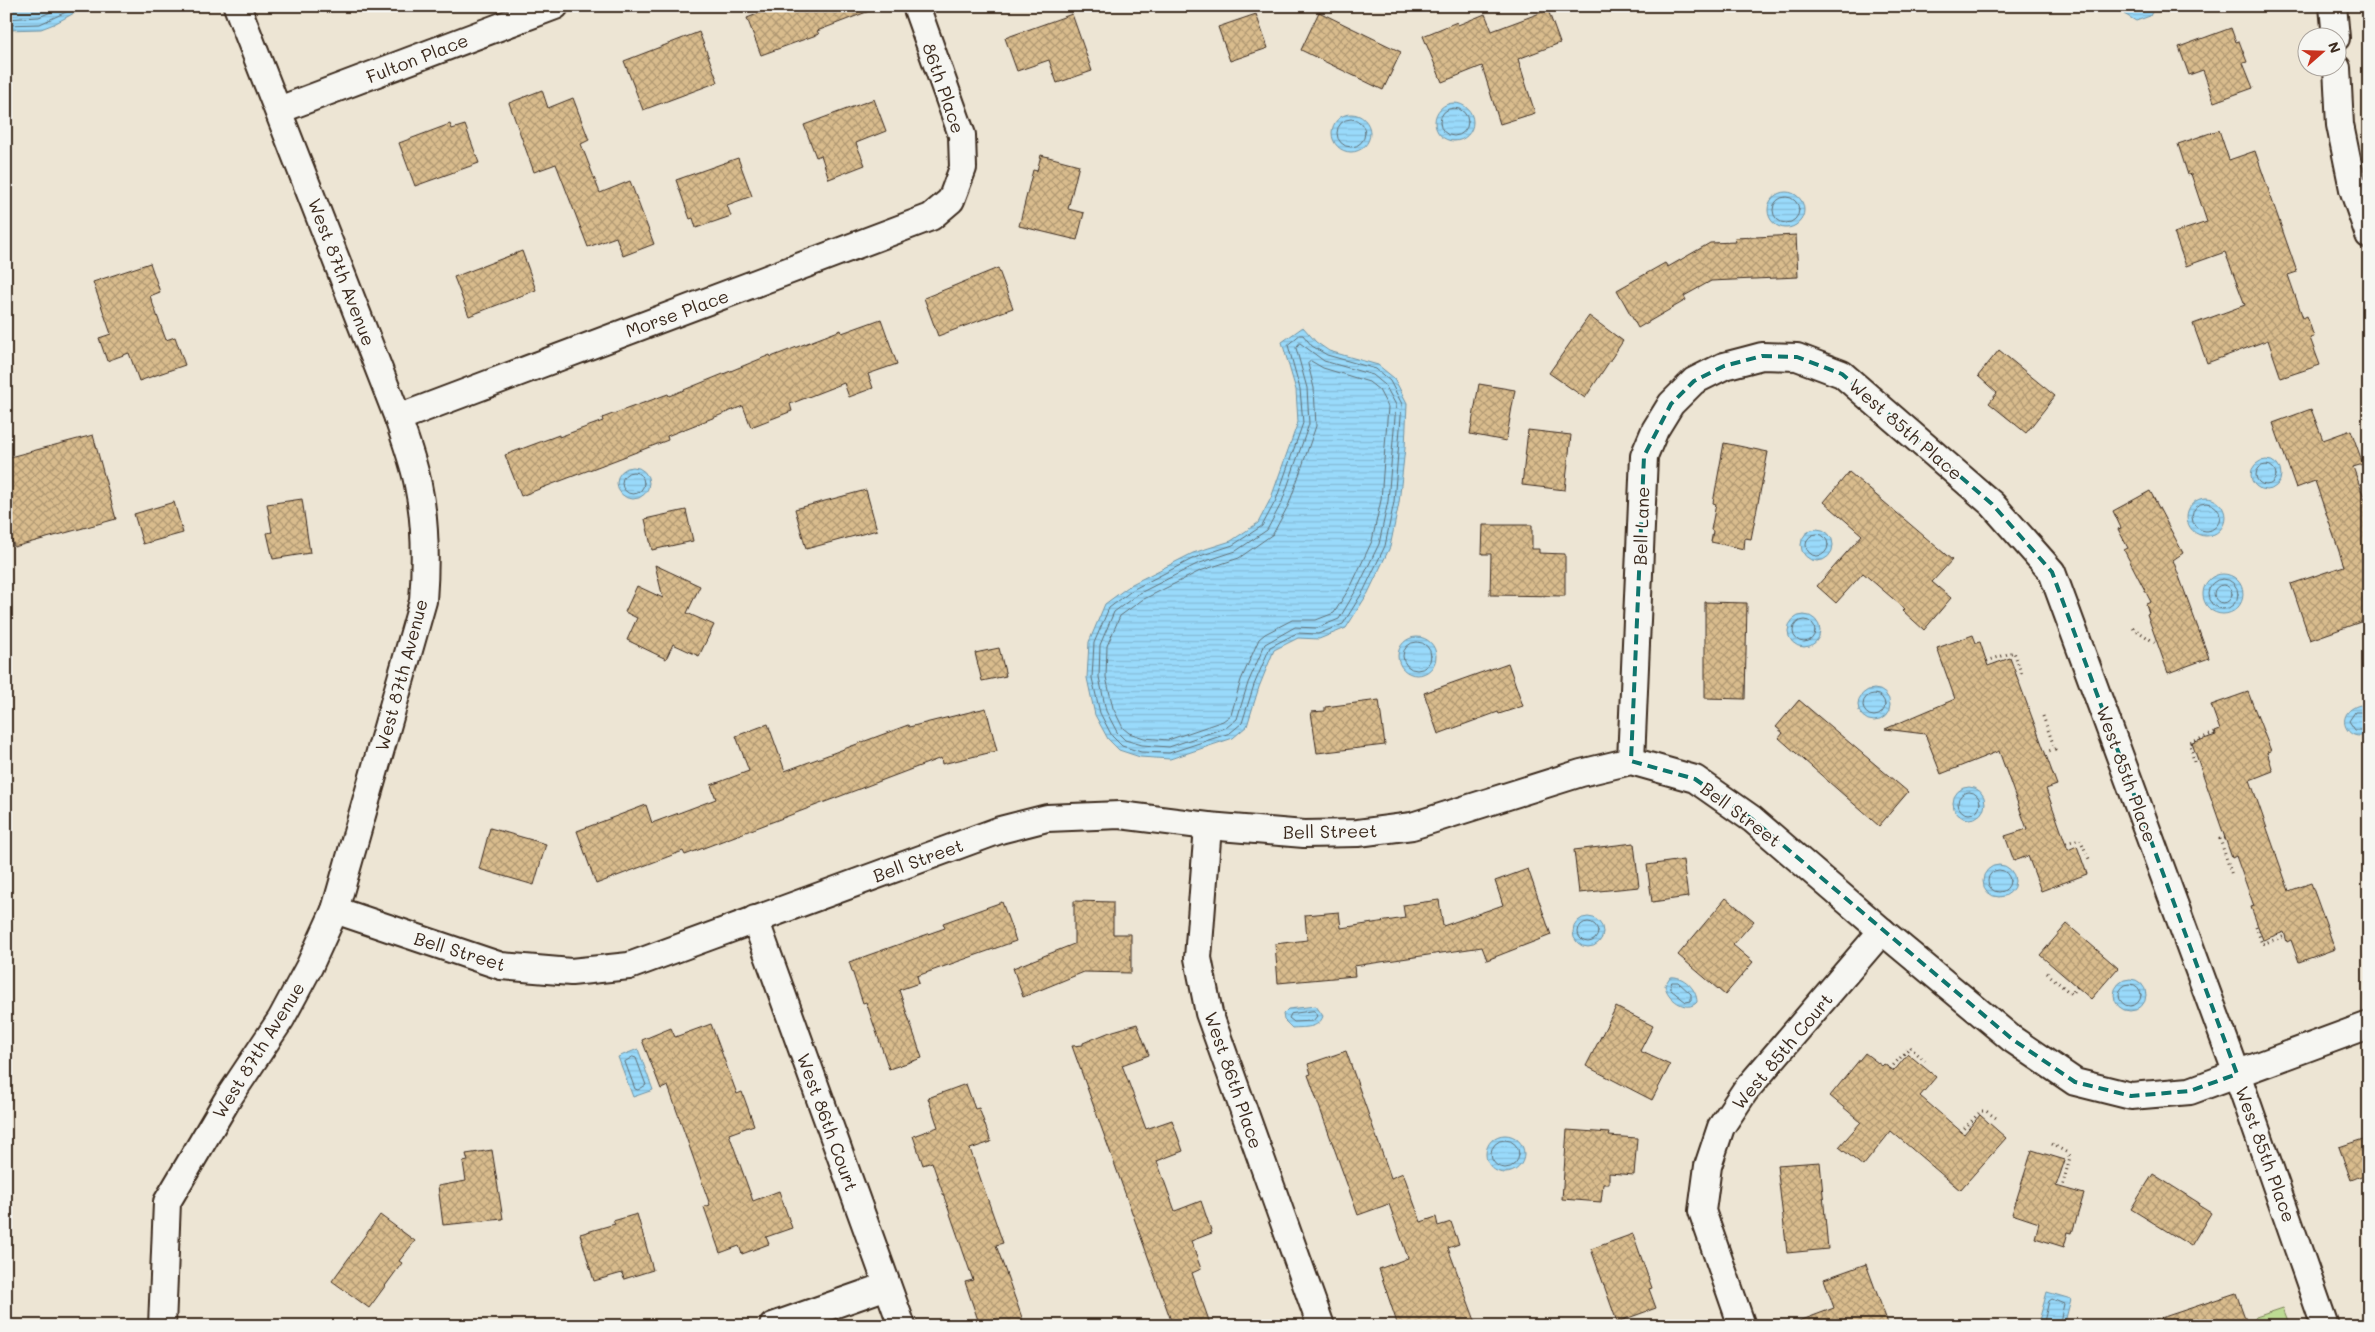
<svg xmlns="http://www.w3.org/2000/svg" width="2375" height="1332" viewBox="0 0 2375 1332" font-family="Mali,sans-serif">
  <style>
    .grass { fill: #bddb93; stroke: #7c8258 }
    .water { fill: url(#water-rules); stroke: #7394a3 }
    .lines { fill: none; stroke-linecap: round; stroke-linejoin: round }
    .shore { stroke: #617076; stroke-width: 1 }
    .building { fill: url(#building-cross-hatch); stroke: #3b2a1e }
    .street-casing { stroke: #3b2a1e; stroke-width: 30 }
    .path { stroke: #3b2a1e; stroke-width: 3; stroke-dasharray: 1 4; stroke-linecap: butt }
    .street { stroke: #f6f6f2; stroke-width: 26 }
    .marked { fill: none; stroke: #0f766e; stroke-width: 4; stroke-dasharray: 10 6; stroke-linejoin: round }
    .labels { text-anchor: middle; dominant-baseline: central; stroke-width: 4; stroke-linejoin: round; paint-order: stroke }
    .street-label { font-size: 18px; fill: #3b2a1e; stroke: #f6f6f2 }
  </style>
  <defs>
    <pattern id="water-rules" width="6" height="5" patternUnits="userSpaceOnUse" patternTransform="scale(1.25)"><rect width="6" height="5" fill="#99dafb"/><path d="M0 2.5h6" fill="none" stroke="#85bbd7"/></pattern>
    <pattern id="building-cross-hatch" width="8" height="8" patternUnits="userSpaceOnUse" patternTransform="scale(1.25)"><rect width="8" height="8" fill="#d9bc8d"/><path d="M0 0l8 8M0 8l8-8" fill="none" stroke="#b19973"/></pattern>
  </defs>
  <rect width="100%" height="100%" fill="#ede5d4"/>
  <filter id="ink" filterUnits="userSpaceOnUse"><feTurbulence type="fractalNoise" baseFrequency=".02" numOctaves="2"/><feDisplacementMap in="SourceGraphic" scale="10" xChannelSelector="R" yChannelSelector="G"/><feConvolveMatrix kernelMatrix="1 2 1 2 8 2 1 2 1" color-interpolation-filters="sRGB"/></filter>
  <g filter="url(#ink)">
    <polygon class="grass" points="2283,1308 2290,1326 2256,1326 2254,1320 2256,1317"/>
    <g class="water">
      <polygon points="6,6 87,6 54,24 41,29 6,30"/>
      <polygon points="2120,6 2155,6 2150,16 2136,21 2124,14"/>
      <circle cx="1454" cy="122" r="19"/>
      <circle cx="1351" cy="133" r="19"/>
      <circle cx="1786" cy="210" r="18"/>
      <polygon points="1303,327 1316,342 1329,351 1378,365 1394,378 1407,403 1405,448 1399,503 1390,547 1368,593 1346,628 1319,639 1298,638 1274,650 1259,687 1247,726 1233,738 1170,759 1140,757 1119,750 1108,739 1095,715 1087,678 1089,642 1105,604 1132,584 1193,553 1231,541 1258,523 1271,498 1298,422 1296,390 1282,342"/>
      <circle cx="2266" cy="475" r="15"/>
      <circle cx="633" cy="483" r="16"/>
      <circle cx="2206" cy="517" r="19"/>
      <circle cx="1817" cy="545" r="16"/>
      <circle cx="2223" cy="594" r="20"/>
      <circle cx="1804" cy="631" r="16"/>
      <circle cx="1417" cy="656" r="19"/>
      <circle cx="1874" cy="705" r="16"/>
      <path d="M2360 705 2369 709V733C2348 746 2331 713 2360 705Z"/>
      <circle cx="1969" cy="803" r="16"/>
      <circle cx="1999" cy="881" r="16"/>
      <circle cx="1588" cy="932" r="15"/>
      <path d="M1670 977C1683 975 1697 989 1697 1002 1687 1014 1666 998 1665 985Z"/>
      <circle cx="2130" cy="995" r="16"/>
      <path d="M1316 1006 1323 1016C1319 1029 1304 1027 1292 1028L1284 1020 1283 1014 1288 1009Z"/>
      <polygon points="638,1049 653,1090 633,1097 618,1057"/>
      <circle cx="1505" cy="1154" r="19"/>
      <polygon points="2047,1292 2071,1299 2064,1326 2038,1324"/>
    </g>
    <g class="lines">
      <g class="shore">
        <polyline points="6,19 39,17 65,6"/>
        <polyline points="6,25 40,24 79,6"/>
        <circle cx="1454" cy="122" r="14"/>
        <circle cx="1351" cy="133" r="14"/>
        <circle cx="1786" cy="210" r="13"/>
        <polygon points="1300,335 1303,335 1312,346 1327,355 1376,369 1390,381 1402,404 1394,502 1385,546 1364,590 1343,624 1318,634 1297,633 1270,647 1254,685 1242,723 1230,733 1169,753 1141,752 1122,746 1112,736 1100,713 1092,678 1094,643 1109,608 1134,589 1194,558 1233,545 1262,526 1276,500 1303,423 1300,389 1288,345"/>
        <polygon points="1300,343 1324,361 1373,375 1385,385 1396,405 1388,501 1379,544 1358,587 1339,619 1317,628 1295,627 1265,644 1248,683 1237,719 1227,727 1169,747 1142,745 1125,740 1117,732 1106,711 1099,677 1100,645 1114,612 1138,594 1197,564 1236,551 1267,530 1282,502 1309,424 1307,388 1296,348"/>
        <polygon points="1311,361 1323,368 1369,382 1379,390 1388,407 1381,500 1372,541 1352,584 1334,613 1316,620 1292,620 1265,634 1259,639 1241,680 1231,715 1223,721 1168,740 1144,738 1129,733 1123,728 1113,708 1106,677 1107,646 1120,616 1142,600 1200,571 1239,558 1273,534 1289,504 1316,426 1314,388 1308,364"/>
        <circle cx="2266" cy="475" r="10"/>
        <circle cx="633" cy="483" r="11"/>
        <circle cx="2206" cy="517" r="14"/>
        <circle cx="1817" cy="545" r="11"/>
        <circle cx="2223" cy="594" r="15"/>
        <circle cx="2223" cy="594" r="9"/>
        <circle cx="1804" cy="631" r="11"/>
        <circle cx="1417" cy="656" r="14"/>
        <circle cx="1874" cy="705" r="11"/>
        <polyline points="2369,712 2355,712 2349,721 2355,730 2369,730"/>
        <circle cx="1969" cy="803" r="11"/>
        <circle cx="1999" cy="881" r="11"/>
        <circle cx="1588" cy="932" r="10"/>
        <polygon points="1672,982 1678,982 1691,994 1691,1001 1686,1002 1671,990"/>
        <circle cx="2130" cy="995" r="11"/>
        <polygon points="1314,1011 1317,1016 1313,1021 1294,1022 1289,1018 1291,1014"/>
        <polygon points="633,1057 636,1058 646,1085 638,1090 635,1089 625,1062"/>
        <circle cx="1505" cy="1154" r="14"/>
        <polyline points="2043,1326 2049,1301 2052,1299 2064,1304 2059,1326"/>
      </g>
    </g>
    <g class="building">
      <polygon points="778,6 876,6 877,8 817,31 819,34 761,55 747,18"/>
      <polygon points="1548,10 1560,43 1518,59 1535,113 1500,124 1482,66 1442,82 1423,36 1457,22 1458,25 1485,14 1492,31"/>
      <polygon points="1319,12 1401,52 1383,90 1301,50"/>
      <polygon points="1072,14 1092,71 1057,83 1049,60 1017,71 1005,38"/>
      <polygon points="1256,14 1268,48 1230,61 1218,27"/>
      <polygon points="2231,28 2236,42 2239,41 2247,62 2243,63 2253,88 2214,102 2203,70 2189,75 2179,47"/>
      <polygon points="699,32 718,82 643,110 624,61"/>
      <polygon points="542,90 548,108 573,98 589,140 581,144 600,193 630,181 654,244 623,256 616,237 588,247 556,164 534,172 509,103"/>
      <polygon points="874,99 886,131 856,143 865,165 829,179 821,155 816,157 804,125"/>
      <polygon points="450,124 452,129 465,125 479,163 415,186 399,143"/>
      <polygon points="2219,130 2229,160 2255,151 2297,272 2288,275 2303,318 2307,316 2314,337 2310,338 2320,365 2281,378 2268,340 2207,363 2193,324 2245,305 2225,252 2186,266 2174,233 2207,222 2191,174 2188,175 2178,144"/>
      <polygon points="1041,155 1079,165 1068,209 1084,213 1077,240 1019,226 1033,170 1037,171"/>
      <polygon points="738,158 752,196 727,205 731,216 696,228 693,218 690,219 676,180"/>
      <polygon points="1796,235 1798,277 1711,281 1684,296 1686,300 1638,328 1617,290 1665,263 1668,267 1710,243 1736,242 1735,238"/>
      <polygon points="522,251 536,290 469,316 454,277"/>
      <polygon points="150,263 160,292 150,296 166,340 175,337 185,365 139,381 129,353 107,361 99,338 111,334 93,282"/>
      <polygon points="998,268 1013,308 938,336 924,298"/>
      <polygon points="1589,316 1623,341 1585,398 1549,373"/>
      <polygon points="881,319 897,364 868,374 873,388 849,397 844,383 790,404 792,411 751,427 743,406 667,436 668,440 521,496 505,455 559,435 559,437 603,421 602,418 668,394 669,396 770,355 771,357 841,330 842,333"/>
      <polygon points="1999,350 2055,396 2026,433 1989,403 1997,393 1978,376"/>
      <polygon points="1479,384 1515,390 1506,441 1470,434"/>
      <polygon points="2311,409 2323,440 2351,430 2363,464 2353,467 2369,511 2369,619 2310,640 2291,584 2344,566 2315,481 2296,488 2273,423"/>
      <polygon points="1528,430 1571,435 1565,490 1522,485"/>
      <polygon points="93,435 116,519 14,547 6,520 6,458"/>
      <polygon points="1724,443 1768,452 1751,539 1745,538 1744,549 1711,542 1713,531 1711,530 1716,504 1713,503"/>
      <polygon points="1849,472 1952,560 1932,582 1951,598 1924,630 1903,611 1905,609 1863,573 1836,603 1817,586 1862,535 1824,502"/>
      <polygon points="866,490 877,530 806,549 795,509"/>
      <polygon points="2150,491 2183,553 2173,560 2209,658 2168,673 2147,614 2149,613 2146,604 2151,602 2124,550 2128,548 2118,529 2121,528 2113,511"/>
      <polygon points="302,499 310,553 273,559 267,533 272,532 267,504"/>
      <polygon points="174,502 183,533 143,544 134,514"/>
      <polygon points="686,510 693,541 652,550 645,519"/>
      <polygon points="1483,525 1532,525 1532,549 1539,549 1539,553 1565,554 1565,596 1490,595 1491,554 1482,554"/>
      <polygon points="655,565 700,586 687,613 714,625 699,656 673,644 666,659 627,640 637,618 625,612 637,586 663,598"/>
      <polygon points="1705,602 1747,603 1745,699 1705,698"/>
      <polygon points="1973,635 1976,643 1980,642 1988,666 2010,658 2057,785 2046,789 2068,850 2077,846 2087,874 2041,891 2028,856 2014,861 2005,836 2027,829 1999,751 1941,774 1925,734 1885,729 1955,699 1937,648"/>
      <polygon points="999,648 1006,676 982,681 975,653"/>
      <polygon points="1508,663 1523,706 1499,714 1498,712 1438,734 1424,693"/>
      <polygon points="2248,692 2271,751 2267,752 2273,771 2250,780 2289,891 2311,883 2335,949 2299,962 2291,940 2287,942 2284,932 2263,940 2251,907 2254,906 2236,856 2232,858 2192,743 2216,735 2215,732 2220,730 2211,705"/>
      <polygon points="1379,700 1385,745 1317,753 1311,712 1325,711 1325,707"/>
      <polygon points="1799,700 1908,792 1879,826 1779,738 1783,733 1776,727"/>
      <polygon points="986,708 997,751 942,764 941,758 685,855 683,851 596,884 577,831 646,805 652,823 716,799 711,785 749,771 736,736 768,724 785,771 908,725 909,727"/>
      <polygon points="490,828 546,844 534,885 479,869"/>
      <polygon points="1634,843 1639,887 1579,893 1574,850"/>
      <polygon points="1683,860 1688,897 1652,902 1647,865"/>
      <polygon points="1528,869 1551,935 1487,960 1482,947 1354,966 1355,976 1278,983 1275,944 1307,940 1305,915 1339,912 1341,928 1405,918 1403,905 1439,900 1443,926 1503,905 1495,881"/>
      <polygon points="1726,898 1754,921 1733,945 1753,962 1725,995 1678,955"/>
      <polygon points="1074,901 1113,902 1113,934 1131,934 1131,973 1084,972 1023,997 1013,968 1074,944"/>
      <polygon points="1002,902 1016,941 917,976 919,983 899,990 922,1058 889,1069 866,1002 863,1003 849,962 945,928 943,923"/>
      <polygon points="2067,924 2118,968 2091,999 2040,955"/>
      <polygon points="1616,1007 1653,1026 1640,1051 1670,1065 1652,1100 1586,1066"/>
      <polygon points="711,1024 737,1094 742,1092 754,1125 729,1134 753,1201 779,1191 792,1228 766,1237 769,1244 742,1254 739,1246 720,1253 704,1207 710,1205 668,1086 661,1089 642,1040 671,1028 675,1037"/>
      <polygon points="1137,1024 1149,1055 1122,1065 1146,1129 1172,1120 1183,1151 1157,1161 1175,1211 1201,1201 1212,1233 1191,1241 1201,1269 1192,1273 1211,1326 1173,1326 1072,1046 1083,1045 1083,1043 1110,1032"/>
      <polygon points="1346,1051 1391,1178 1403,1173 1421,1222 1436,1217 1438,1226 1451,1222 1459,1244 1448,1248 1477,1326 1398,1326 1379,1269 1408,1258 1389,1204 1358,1215 1308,1075 1311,1074 1308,1064"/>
      <polygon points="1865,1053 1882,1066 1884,1064 1894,1071 1908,1054 1936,1077 1920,1096 1964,1134 1980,1115 2006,1138 1960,1190 1891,1131 1863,1166 1839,1147 1861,1122 1830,1096"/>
      <polygon points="966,1084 975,1109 979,1108 991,1142 970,1149 1003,1243 996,1245 1025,1326 980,1326 965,1282 973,1280 948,1208 932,1162 923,1165 913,1136 938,1127 928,1098"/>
      <polygon points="1567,1130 1610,1133 1609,1136 1637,1138 1634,1175 1609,1173 1609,1184 1603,1184 1601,1202 1562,1199"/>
      <polygon points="2369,1137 2369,1173 2351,1180 2339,1147"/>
      <polygon points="492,1150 503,1219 443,1225 438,1186 466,1181 463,1162 468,1161 466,1154"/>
      <polygon points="2032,1150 2065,1160 2056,1186 2084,1194 2072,1233 2068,1232 2064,1247 2035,1238 2039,1223 2012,1214"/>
      <polygon points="1820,1162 1828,1249 1787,1253 1777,1165"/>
      <polygon points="2153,1174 2199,1203 2198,1205 2211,1213 2191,1246 2131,1209"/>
      <polygon points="637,1214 653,1270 624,1279 622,1273 594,1281 580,1234 615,1224 613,1221"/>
      <polygon points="380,1215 415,1241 399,1261 402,1263 369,1308 332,1281"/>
      <polygon points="1633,1234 1652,1288 1649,1289 1656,1308 1617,1322 1591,1249"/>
      <polygon points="1866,1264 1889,1326 1794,1326 1794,1323 1834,1308 1824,1279"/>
      <polygon points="2236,1293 2248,1326 2147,1326 2146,1323"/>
    </g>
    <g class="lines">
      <g class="street-casing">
        <g id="street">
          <polyline points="2333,6 2336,38"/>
          <polyline points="2337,68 2340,125 2353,189 2369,235"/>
          <polyline points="279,110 555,6"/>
          <polyline points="398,418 931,217 951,200 963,168 962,135 916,6"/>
          <polyline points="1631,761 1644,456 1655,430 1671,404 1694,381 1724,366 1747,360 1762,356 1797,357 1842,374 1992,504 2052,572 2237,1074 2325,1326"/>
          <polyline points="1208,826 1198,958 1209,1013 1321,1326"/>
          <polyline points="335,910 501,966 571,972 629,966 1000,830 1047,818 1120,815 1208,826 1304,834 1358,833 1412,826 1581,773 1631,761 1695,779 1752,819 1882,931 2012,1039 2075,1082 2131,1096 2190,1091 2369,1025"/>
          <polyline points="755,919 902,1326"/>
          <path d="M162 1326 167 1202 229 1097 281 1019 309 967 335 910 423 601C426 562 426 523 418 485 414 463 405 440 398 418L237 6"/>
          <polyline points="773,1326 887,1286"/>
          <polyline points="1742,1326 1702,1211 1708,1166 1721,1127 1745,1091 1882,931"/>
        </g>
      </g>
      <g class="path">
        <polyline points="2133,628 2157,644"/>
        <polyline points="1987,661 2014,652 2022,675"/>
        <polyline points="2043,716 2055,749 2046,752"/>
        <polyline points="2194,762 2190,743 2215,733"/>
        <polyline points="2225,838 2220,839 2232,875"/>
        <polyline points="2066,843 2080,839 2090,861"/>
        <polyline points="2256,926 2262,944 2285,936"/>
        <polyline points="2047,973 2071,994 2077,987"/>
        <polyline points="1890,1069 1910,1047 1925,1061"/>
        <polyline points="1961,1132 1981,1111 1986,1111 1999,1120"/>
        <polyline points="2052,1144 2066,1152 2070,1157 2062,1188"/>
      </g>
      <use href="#street" class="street"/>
    </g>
  </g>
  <path class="marked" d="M1762 356 1797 357 1842 374 1992 504 2052 572 2237 1074 2190 1091 2131 1096 2075 1082 2012 1039 1752 819 1695 779 1631 761 1644 456 1671 404 1694 381 1724 366Z"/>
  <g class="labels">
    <g class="street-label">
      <text transform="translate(417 58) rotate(-21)">Fulton Place</text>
      <text transform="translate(944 88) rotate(71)">86th Place</text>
      <text transform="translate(342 272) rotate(69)">West 87th Avenue</text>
      <text transform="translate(677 313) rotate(-20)">Morse Place</text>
      <text transform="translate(1906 429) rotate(41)">West 85th Place</text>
      <text transform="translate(1641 526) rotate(-88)">Bell Lane</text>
      <text transform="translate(401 675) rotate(-75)">West 87th Avenue</text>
      <text transform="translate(2127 774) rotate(70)">West 85th Place</text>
      <text transform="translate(1741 814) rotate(37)">Bell Street</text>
      <text transform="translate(1330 831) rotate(-1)">Bell Street</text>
      <text transform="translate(918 860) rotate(-20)">Bell Street</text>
      <text transform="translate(460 951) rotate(17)">Bell Street</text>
      <text transform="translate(258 1050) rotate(-58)">West 87th Avenue</text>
      <text transform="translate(1782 1051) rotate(-50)">West 85th Court</text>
      <text transform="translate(1234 1080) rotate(71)">West 86th Place</text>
      <text transform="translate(828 1122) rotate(70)">West 86th Court</text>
      <text transform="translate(2266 1154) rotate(70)">West 85th Place</text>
    </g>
  </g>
  <rect width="2375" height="1332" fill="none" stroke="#f6f6f2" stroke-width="25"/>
  <rect x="12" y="12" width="2350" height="1307" fill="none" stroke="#3b2a1e" stroke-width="2" filter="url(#ink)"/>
  <g transform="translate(2322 52) rotate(70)"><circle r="24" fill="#f6f6f2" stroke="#aba49d"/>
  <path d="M0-4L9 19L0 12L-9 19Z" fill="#c8321e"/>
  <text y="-8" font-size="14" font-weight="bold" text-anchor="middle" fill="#3b2a1e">N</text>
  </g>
</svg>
